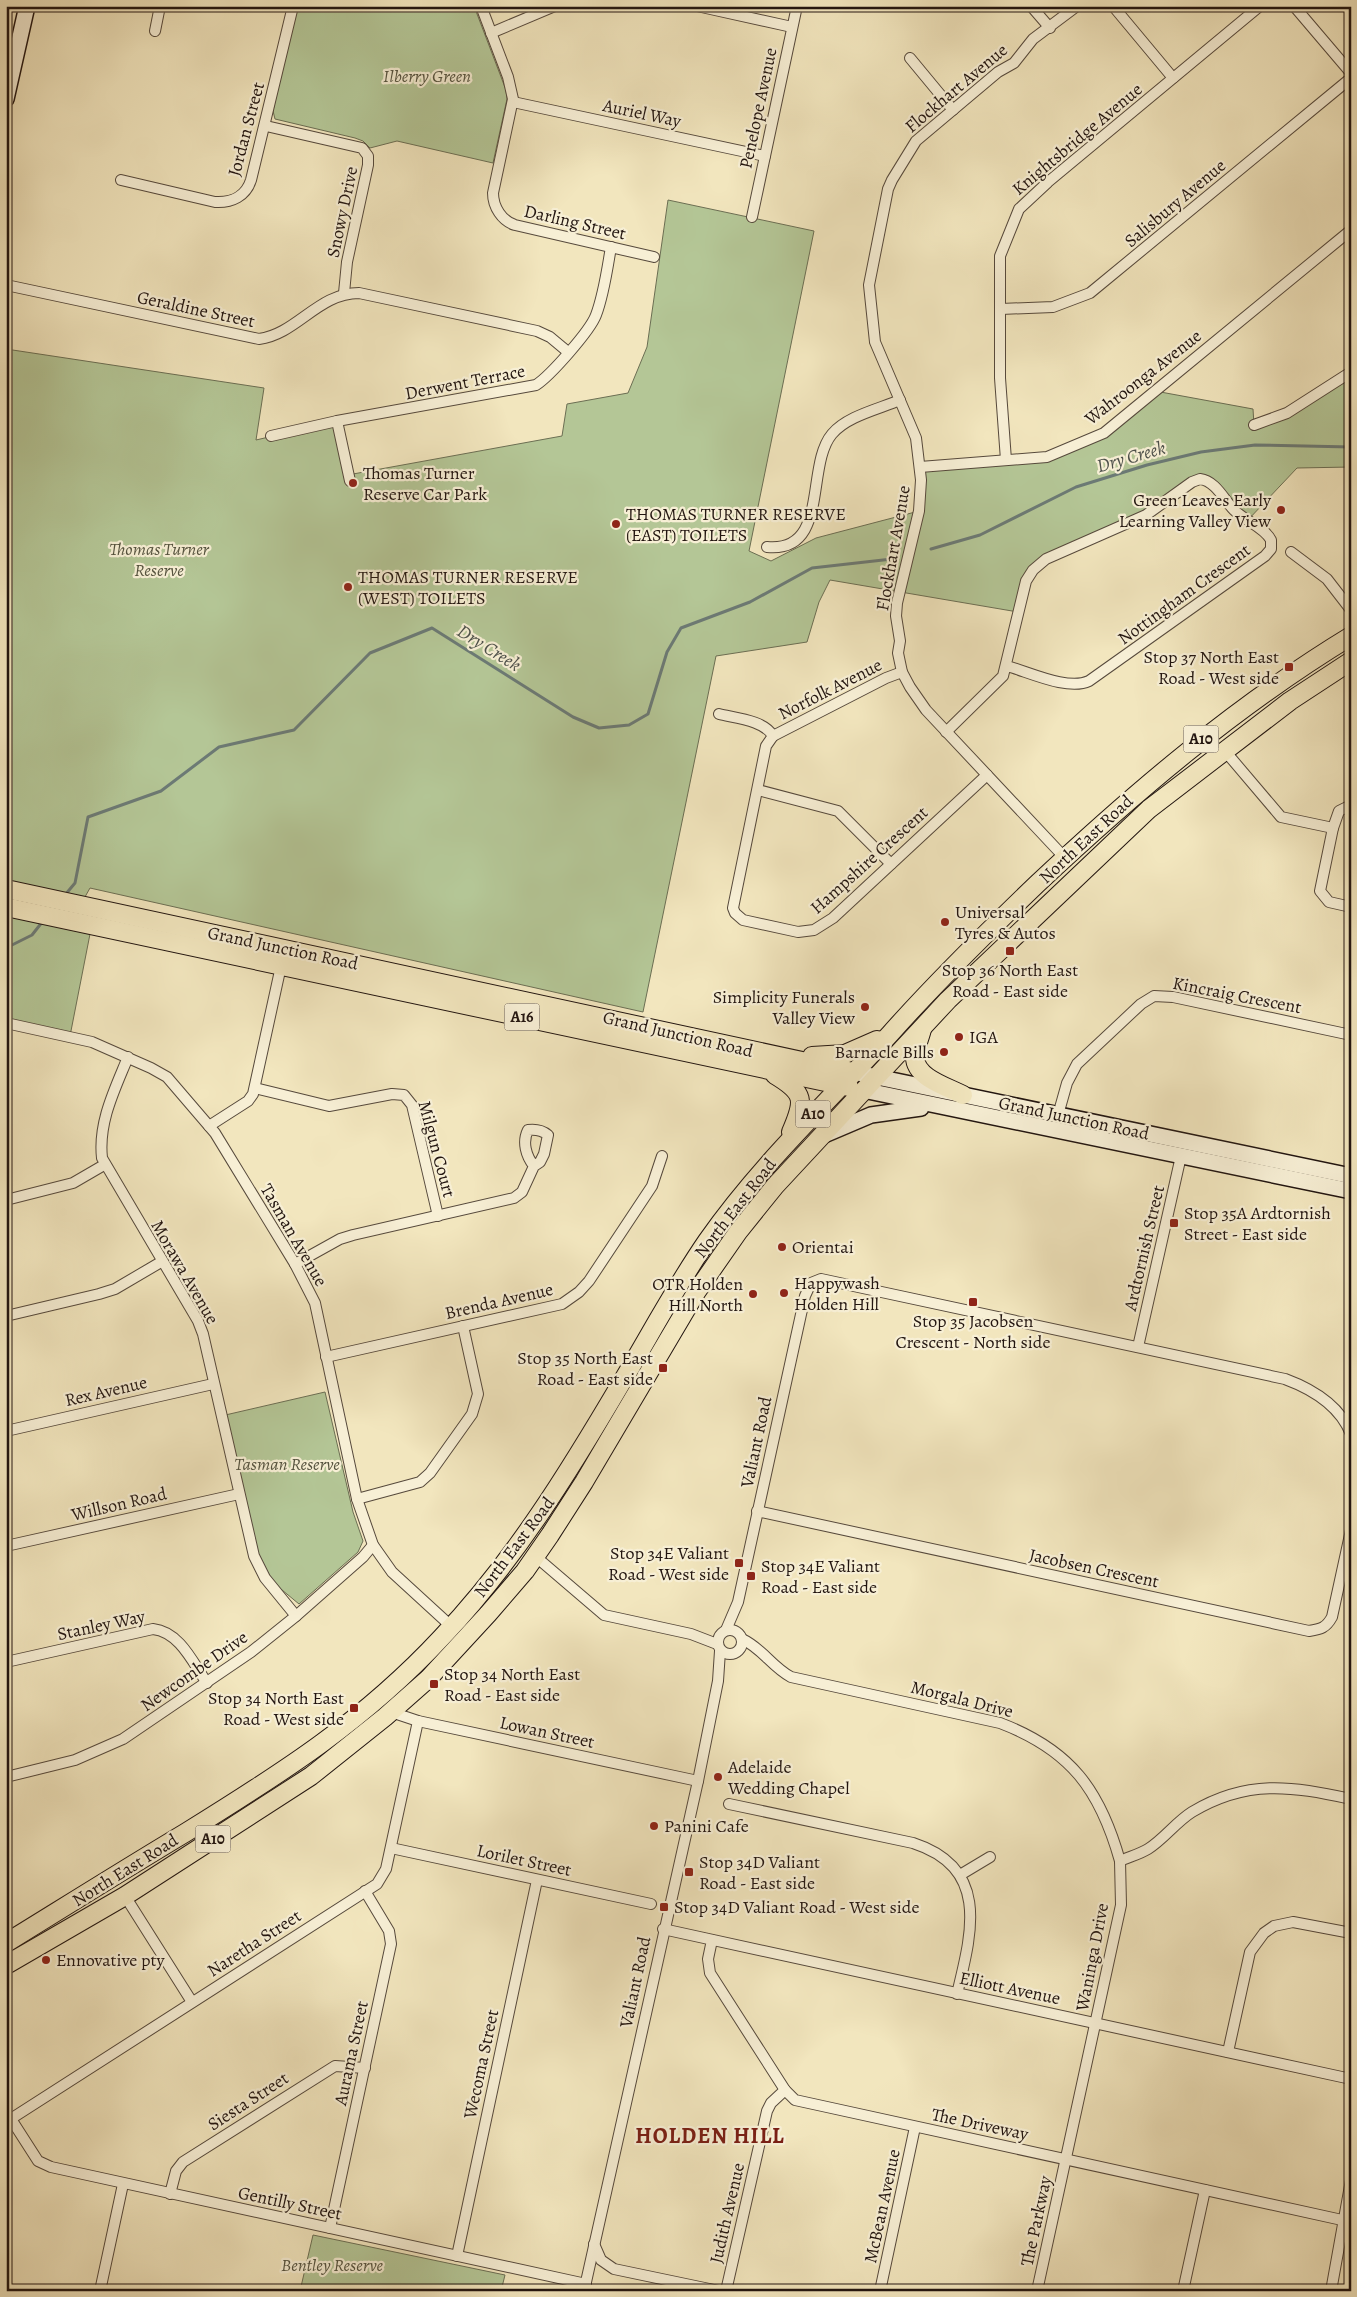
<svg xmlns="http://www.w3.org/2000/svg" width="1357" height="2297" viewBox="0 0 1357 2297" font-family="Alegreya,serif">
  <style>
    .green { fill: #b4c696; stroke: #6b6e53 }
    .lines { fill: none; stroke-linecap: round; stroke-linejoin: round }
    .stream { stroke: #6c7a75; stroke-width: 3 }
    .minor-casing { stroke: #56493c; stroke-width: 12 }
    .secondary-casing { stroke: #221510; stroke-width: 18 }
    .trunk-casing { stroke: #221510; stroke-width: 20 }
    .minor { stroke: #f7efd5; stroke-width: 10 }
    .secondary { stroke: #f7efd5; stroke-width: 15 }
    .trunk { stroke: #f2e6be; stroke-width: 18 }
    .poi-dot { fill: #8f2418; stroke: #f7efd5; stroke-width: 2 }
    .labels { text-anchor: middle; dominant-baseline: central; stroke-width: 4.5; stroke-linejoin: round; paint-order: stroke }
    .shield { fill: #f7efd5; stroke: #62564b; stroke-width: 1 }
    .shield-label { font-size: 16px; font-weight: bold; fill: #221510 }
    .park-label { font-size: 18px; font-style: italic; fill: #55533f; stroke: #f7efd5 }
    .street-label { font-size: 18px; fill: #221510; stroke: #f7efd5 }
    .poi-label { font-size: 18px; fill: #221510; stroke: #f7efd5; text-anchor: start }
    .water-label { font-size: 19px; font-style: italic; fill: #4d504b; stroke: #f7efd5 }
    .district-label { font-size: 22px; font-weight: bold; letter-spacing: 1px; fill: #7a1f14; stroke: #f7efd5 }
  </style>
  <rect width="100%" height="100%" fill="#f2e6be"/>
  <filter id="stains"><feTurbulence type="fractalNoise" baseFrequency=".004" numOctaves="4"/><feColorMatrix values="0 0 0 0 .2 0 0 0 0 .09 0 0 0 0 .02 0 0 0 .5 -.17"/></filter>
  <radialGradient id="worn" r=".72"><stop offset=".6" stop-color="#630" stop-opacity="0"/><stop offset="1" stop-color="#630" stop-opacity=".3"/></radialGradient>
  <g class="green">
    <polygon points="295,6 474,6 506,90 507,99 493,163 397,141 370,148 363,141 355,138 275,119 273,111"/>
    <polygon points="668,200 814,231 749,551 771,561 816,538 919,511 920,467 1035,458 1081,444 1155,391 1253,409 1254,425 1351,372 1351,467 1297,468 1247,521 1202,479 1160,506 1037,566 1018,612 830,580 819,602 807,642 716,656 643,1012 90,888 81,904 6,888 6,349 264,388 256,440 337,421 353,474 562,436 567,404 628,393 647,347"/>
    <polygon points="6,916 90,934 70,1036 6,1024"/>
    <polygon points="325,1392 353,1512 363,1541 358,1552 299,1604 276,1585 254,1556 221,1416"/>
    <polygon points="313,2235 505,2275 501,2291 300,2291"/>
  </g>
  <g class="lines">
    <g class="stream">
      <polyline points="931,549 980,535 1076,487 1147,465 1201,452 1255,445 1351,447"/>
      <polyline points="65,895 75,883 88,817 161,791 219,747 294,730 370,653 432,628 573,717 599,728 629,725 648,714 667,652 681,628 750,602 812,568 892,559"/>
      <polyline points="6,948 32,935 43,921"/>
    </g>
    <g class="minor-casing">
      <g id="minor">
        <path d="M481 6 508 77 513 99 493 193C493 207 502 221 515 225L654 257"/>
        <polyline points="697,6 792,27"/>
        <polyline points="1031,6 1050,28"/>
        <polyline points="1113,6 1173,78"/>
        <polyline points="1294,6 1351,73"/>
        <polyline points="155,31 160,6"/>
        <polyline points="491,33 555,6"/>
        <polyline points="910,58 953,110"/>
        <polyline points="513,102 765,156"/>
        <polyline points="266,126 362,148 368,156 368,165 347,262 344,293"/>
        <path d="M121 180 215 202C232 203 246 196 251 180L293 6"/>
        <polyline points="752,217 797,6"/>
        <path d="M6 285 259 339C297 334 318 293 359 293L537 331 550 337 568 352"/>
        <polyline points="1001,309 1053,307 1090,293 1351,78"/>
        <polyline points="337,421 350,481"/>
        <polyline points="1254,425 1287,413 1351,372"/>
        <path d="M271 436 337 421 536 385C550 376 590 331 596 315 604 294 607 270 611 247"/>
        <polyline points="1006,460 1000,378 1000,256 1019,209 1048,182 1260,6"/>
        <polyline points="920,467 1047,457 1104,433 1351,230"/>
        <path d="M767 547C830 553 805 466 832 434 847 416 879 409 900 400"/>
        <polyline points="1291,552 1327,579 1351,610"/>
        <path d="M719 714C735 718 764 720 773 736L886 678 902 672"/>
        <path d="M946 732 1003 676 1026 581 1033 570 1046 559 1146 515 1192 482 1200 479C1216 481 1224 500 1234 510 1245 521 1264 527 1271 540V549L1265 556 1089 681C1068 691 1029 672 1007 666"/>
        <polyline points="773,736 766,746 733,908 735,913 743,920 798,932 814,930 833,918 987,775"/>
        <polyline points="1225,751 1281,817 1333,828 1320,891 1329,902 1351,907"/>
        <polyline points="758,790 838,811 891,864"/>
        <polyline points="1333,828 1339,811 1351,805"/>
        <polyline points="1065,858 926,710 910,687 902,672 898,653 900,641 896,616 897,603 919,511 921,480 916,438 875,342 869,285 888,189 892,180 916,141 998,72 1014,63 1033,39 1077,6"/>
        <polyline points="6,1023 92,1042 151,1068 167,1077 215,1133 295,1264 315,1303 357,1499 373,1545 392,1572 452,1627"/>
        <path d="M128 1057C115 1089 98 1122 102 1158L198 1321 203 1334 254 1556 265 1578 296 1616"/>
        <polyline points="255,1088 329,1106 392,1094 404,1095 412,1105 438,1216"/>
        <polyline points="1058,1115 1067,1083 1077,1064 1141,1004 1154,996 1173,997 1351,1035"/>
        <polyline points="209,1126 248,1101 253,1094 281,966"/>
        <polyline points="6,1200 73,1183 104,1165"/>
        <path d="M295 1264 340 1239 353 1235 514 1198 522 1192 534 1166 540 1162 544 1154 548 1135C542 1130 536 1129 528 1130 522 1142 526 1156 534 1166"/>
        <polyline points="6,1316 99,1294 115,1289 161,1262"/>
        <polyline points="1138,1347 1181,1156"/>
        <polyline points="326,1357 562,1304 579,1292 589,1281 652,1186 662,1156"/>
        <polyline points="6,1431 213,1384"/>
        <polyline points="357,1499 420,1482 430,1473 472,1414 478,1394 463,1326"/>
        <path d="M757 1511 1309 1631C1321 1629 1326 1628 1332 1617L1351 1530"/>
        <polyline points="6,1546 239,1494"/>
        <polyline points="535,1556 604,1615 691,1634 717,1644"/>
        <circle cx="730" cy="1642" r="12"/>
        <path d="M726 1630 738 1602 805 1296 811 1283 821 1279 1285 1379C1312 1389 1340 1406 1351 1434"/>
        <path d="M742 1639C762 1648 772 1667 791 1677L1000 1723C1071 1750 1100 1790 1120 1861"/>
        <path d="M6 1662 153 1629C180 1632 193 1663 207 1683"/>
        <polyline points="391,1712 418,1721 698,1781"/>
        <polyline points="6,1777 75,1760 123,1739 251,1652 296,1616 363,1557 373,1545"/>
        <path d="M729 1804 913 1843C990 1868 972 1932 957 1994"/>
        <polyline points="391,1848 651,1904"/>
        <polyline points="960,1875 990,1857"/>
        <polyline points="125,1896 192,2002"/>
        <polyline points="663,1929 1351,2079"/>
        <polyline points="712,1940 708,1959 710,1973 785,2090 795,2100 1342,2220"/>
        <polyline points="1228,2052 1250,1952 1264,1933 1274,1926 1293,1922 1351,1933"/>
        <polyline points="11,2119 38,2161 51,2167 586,2284"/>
        <polyline points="6,2122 377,1884 386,1869 418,1721"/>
        <polyline points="170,2194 176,2171 183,2162 335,2066 365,2068"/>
        <polyline points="330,2228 391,1944 389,1931 365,1891"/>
        <polyline points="594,2244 601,2260 614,2269 719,2291"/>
        <polyline points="457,2256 537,1880"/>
        <polyline points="100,2291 123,2184"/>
        <polyline points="584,2291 698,1781 718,1681 720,1651"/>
        <polyline points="726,2291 767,2111 771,2103 785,2090"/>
        <polyline points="880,2291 915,2127"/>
        <path d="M1037 2291 1121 1905 1120 1861C1129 1857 1140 1854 1148 1849 1164 1839 1176 1822 1192 1812 1247 1779 1291 1786 1351 1799"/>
        <polyline points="1183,2291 1205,2190"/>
        <polyline points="1331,2291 1351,2180"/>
      </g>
    </g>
    <g class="secondary-casing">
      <g id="secondary">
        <polyline points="6,99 27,6"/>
        <polyline points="853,1072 1351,1176"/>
        <polyline points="863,1090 1351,1191"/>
        <polyline points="824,1135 871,1115 921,1108"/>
      </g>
    </g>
    <g class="trunk-casing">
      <g id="trunk">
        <polyline points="6,889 853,1072"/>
        <polyline points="6,907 849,1087"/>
        <path d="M922 1029C920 1038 915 1048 915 1057 915 1078 948 1087 963 1095"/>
        <polyline points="812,1056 845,1054 877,1040"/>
        <path d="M775 1075C805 1093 805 1100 791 1132"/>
        <path d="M6 1943C66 1906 125 1869 185 1833 282 1773 364 1721 442 1637 515 1560 570 1470 623 1380 651 1333 676 1286 707 1241 760 1165 828 1102 890 1034 937 981 986 933 1037 884 1135 792 1236 706 1351 636"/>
        <polyline points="6,1965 125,1896 311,1776 385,1717 428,1679 488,1614 525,1571 550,1535 584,1482 697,1291 738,1232 775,1186 948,1000 1149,809 1290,701 1351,661"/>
      </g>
    </g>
    <use href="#minor" class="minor"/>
    <use href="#secondary" class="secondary"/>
    <use href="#trunk" class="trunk"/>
  </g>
  <g class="poi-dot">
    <circle cx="353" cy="483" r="5"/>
    <circle cx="1281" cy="510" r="5"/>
    <circle cx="616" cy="524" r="5"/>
    <circle cx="348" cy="587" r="5"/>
    <rect x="1284" y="662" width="10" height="10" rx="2.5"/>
    <circle cx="945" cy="922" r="5"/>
    <rect x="1005" y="946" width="10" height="10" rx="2.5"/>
    <circle cx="865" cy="1007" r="5"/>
    <circle cx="959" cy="1037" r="5"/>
    <circle cx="944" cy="1052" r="5"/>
    <rect x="1169" y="1218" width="10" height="10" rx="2.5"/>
    <circle cx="782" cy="1247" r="5"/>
    <circle cx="784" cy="1293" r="5"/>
    <circle cx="753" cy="1294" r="5"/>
    <rect x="968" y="1297" width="10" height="10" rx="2.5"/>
    <rect x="658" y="1363" width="10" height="10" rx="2.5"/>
    <rect x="734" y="1558" width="10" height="10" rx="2.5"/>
    <rect x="746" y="1571" width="10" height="10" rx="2.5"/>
    <rect x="429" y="1679" width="10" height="10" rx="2.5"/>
    <rect x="349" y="1703" width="10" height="10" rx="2.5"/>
    <circle cx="718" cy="1777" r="5"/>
    <circle cx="654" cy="1826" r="5"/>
    <rect x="684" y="1867" width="10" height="10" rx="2.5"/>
    <rect x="659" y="1902" width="10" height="10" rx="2.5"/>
    <circle cx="46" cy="1960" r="5"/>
  </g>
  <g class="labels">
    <g class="shield">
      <rect x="1183.5" y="725.5" width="35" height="27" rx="4"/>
      <rect x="504.5" y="1003.5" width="35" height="27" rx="4"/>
      <rect x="795.5" y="1100.5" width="35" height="27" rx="4"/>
      <rect x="195.5" y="1825.5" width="35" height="27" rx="4"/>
    </g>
    <g class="shield-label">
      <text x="1201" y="739">A10</text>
      <text x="522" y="1017">A16</text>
      <text x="813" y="1114">A10</text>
      <text x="213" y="1839">A10</text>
    </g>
    <g class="park-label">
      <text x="427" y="76">Ilberry Green</text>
      <text x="159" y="549">Thomas Turner<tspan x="159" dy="21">Reserve</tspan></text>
      <text x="287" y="1464">Tasman Reserve</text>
      <text x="332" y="2265">Bentley Reserve</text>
    </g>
    <g class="street-label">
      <text transform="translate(956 88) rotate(-40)">Flockhart Avenue</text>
      <text transform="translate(758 108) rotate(-78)">Penelope Avenue</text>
      <text transform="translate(642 113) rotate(12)">Auriel Way</text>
      <text transform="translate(246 129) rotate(-75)">Jordan Street</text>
      <text transform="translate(1077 139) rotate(-40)">Knightsbridge Avenue</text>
      <text transform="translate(1175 203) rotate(-40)">Salisbury Avenue</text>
      <text transform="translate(342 212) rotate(-78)">Snowy Drive</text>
      <text transform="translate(575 222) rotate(13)">Darling Street</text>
      <text transform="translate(196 309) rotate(12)">Geraldine Street</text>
      <text transform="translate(1143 377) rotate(-38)">Wahroonga Avenue</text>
      <text transform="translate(465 382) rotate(-11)">Derwent Terrace</text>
      <text transform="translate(893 548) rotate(-80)">Flockhart Avenue</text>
      <text transform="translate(1184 594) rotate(-36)">Nottingham Crescent</text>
      <text transform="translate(830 689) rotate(-27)">Norfolk Avenue</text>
      <text transform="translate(1086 839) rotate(-43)">North East Road</text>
      <text transform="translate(869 860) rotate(-42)">Hampshire Crescent</text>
      <text transform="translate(283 948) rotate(12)">Grand Junction Road</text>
      <text transform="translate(1237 995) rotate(11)">Kincraig Crescent</text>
      <text transform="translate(678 1034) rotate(13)">Grand Junction Road</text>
      <text transform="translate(1074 1118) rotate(12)">Grand Junction Road</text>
      <text transform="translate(437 1149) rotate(75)">Milgun Court</text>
      <text transform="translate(735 1208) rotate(-52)">North East Road</text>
      <text transform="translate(294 1235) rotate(60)">Tasman Avenue</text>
      <text transform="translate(1144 1248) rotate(-77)">Ardtornish Street</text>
      <text transform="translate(185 1272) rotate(60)">Morawa Avenue</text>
      <text transform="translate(499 1301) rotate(-13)">Brenda Avenue</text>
      <text transform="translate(106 1391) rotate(-13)">Rex Avenue</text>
      <text transform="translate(756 1442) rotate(-78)">Valiant Road</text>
      <text transform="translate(119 1504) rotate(-13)">Willson Road</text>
      <text transform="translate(514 1547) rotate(-53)">North East Road</text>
      <text transform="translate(1094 1568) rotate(12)">Jacobsen Crescent</text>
      <text transform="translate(101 1625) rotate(-12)">Stanley Way</text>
      <text transform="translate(194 1671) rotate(-35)">Newcombe Drive</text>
      <text transform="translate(962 1699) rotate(14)">Morgala Drive</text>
      <text transform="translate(547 1732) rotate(12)">Lowan Street</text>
      <text transform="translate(524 1860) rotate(12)">Lorilet Street</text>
      <text transform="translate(125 1870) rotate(-32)">North East Road</text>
      <text transform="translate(254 1943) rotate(-33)">Naretha Street</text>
      <text transform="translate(1092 1957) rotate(-79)">Waninga Drive</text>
      <text transform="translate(635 1982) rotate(-78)">Valiant Road</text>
      <text transform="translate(1010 1988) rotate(12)">Elliott Avenue</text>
      <text transform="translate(351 2053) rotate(-78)">Aurama Street</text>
      <text transform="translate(481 2064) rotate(-78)">Wecoma Street</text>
      <text transform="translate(248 2101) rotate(-33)">Siesta Street</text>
      <text transform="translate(980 2124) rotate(12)">The Driveway</text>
      <text transform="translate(290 2203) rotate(12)">Gentilly Street</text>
      <text transform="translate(882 2206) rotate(-78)">McBean Avenue</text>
      <text transform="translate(727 2213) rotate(-77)">Judith Avenue</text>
      <text transform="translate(1036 2221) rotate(-78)">The Parkway</text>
    </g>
    <g class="poi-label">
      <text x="363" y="473">Thomas Turner<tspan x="363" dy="21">Reserve Car Park</tspan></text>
      <text x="1271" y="500" text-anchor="end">Green Leaves Early<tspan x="1271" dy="21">Learning Valley View</tspan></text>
      <text x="626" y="514">THOMAS TURNER RESERVE<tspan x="626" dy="21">(EAST) TOILETS</tspan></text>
      <text x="358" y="577">THOMAS TURNER RESERVE<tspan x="358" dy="21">(WEST) TOILETS</tspan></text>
      <text x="1279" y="657" text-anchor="end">Stop 37 North East<tspan x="1279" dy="21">Road - West side</tspan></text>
      <text x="955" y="912">Universal<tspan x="955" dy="21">Tyres &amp; Autos</tspan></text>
      <text x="1010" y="970" text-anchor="middle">Stop 36 North East<tspan x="1010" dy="21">Road - East side</tspan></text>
      <text x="855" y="997" text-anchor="end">Simplicity Funerals<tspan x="855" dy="21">Valley View</tspan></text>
      <text x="969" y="1037">IGA</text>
      <text x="934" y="1052" text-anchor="end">Barnacle Bills</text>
      <text x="1184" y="1213">Stop 35A Ardtornish<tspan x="1184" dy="21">Street - East side</tspan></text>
      <text x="792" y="1247">Orientai</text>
      <text x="794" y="1283">Happywash<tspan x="794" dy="21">Holden Hill</tspan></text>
      <text x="743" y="1284" text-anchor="end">OTR Holden<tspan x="743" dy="21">Hill North</tspan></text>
      <text x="973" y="1321" text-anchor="middle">Stop 35 Jacobsen<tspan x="973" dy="21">Crescent - North side</tspan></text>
      <text x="653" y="1358" text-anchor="end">Stop 35 North East<tspan x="653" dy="21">Road - East side</tspan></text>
      <text x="729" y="1553" text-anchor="end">Stop 34E Valiant<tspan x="729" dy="21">Road - West side</tspan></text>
      <text x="761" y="1566">Stop 34E Valiant<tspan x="761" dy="21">Road - East side</tspan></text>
      <text x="444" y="1674">Stop 34 North East<tspan x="444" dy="21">Road - East side</tspan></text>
      <text x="344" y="1698" text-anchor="end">Stop 34 North East<tspan x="344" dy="21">Road - West side</tspan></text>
      <text x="728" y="1767">Adelaide<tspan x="728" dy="21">Wedding Chapel</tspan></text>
      <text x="664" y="1826">Panini Cafe</text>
      <text x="699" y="1862">Stop 34D Valiant<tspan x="699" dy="21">Road - East side</tspan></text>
      <text x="674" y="1907">Stop 34D Valiant Road - West side</text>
      <text x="56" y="1960">Ennovative pty</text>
    </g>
    <g class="water-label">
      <text transform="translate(1131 457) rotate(-16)">Dry Creek</text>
      <text transform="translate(489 648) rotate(32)">Dry Creek</text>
    </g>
    <g class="district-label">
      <text x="710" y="2136">HOLDEN HILL</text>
    </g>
  </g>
  <rect width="1357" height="2297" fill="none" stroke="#f2e6be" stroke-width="25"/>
  <rect x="8" y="8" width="1342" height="2282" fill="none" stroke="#221510" stroke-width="2.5"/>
  <rect x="12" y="12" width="1332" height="2272" fill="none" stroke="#221510"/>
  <rect width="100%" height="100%" filter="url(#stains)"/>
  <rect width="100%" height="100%" fill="url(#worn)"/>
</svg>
